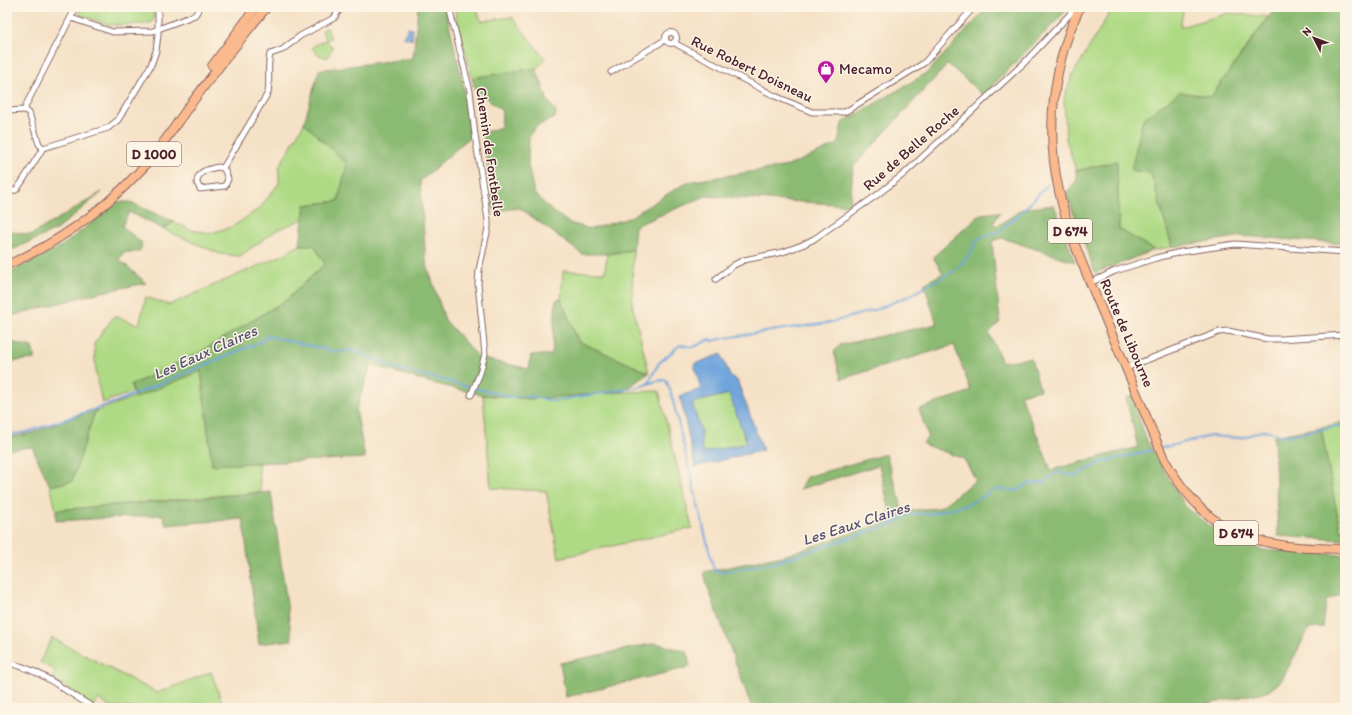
<svg xmlns="http://www.w3.org/2000/svg" width="1352" height="715" viewBox="0 0 1352 715" font-family="Itim,sans-serif">
  <style>
    .green { fill: #afda85; stroke: #7c7c58 }
    .forest { fill: #8bba72; stroke: #6a6c4e }
    .water { fill: #6fa5dc; stroke: #5c6284; fill-rule: evenodd }
    .lines { fill: none; stroke-linecap: round; stroke-linejoin: round }
    .stream { stroke: #6fa5dc; stroke-width: 2 }
    .minor-casing { stroke: #866361; stroke-width: 7 }
    .primary-casing { stroke: #866361; stroke-width: 10 }
    .minor { stroke: #fff; stroke-width: 5 }
    .primary { stroke: #fbba8d; stroke-width: 8 }
    .labels { text-anchor: middle; dominant-baseline: central; stroke-width: 3; stroke-linejoin: round; paint-order: stroke }
    .shield { fill: #fcf5e5; stroke: #7f5f63; stroke-width: 1 }
    .shield-label { font-size: 14px; font-weight: bold; fill: #4a1f2b }
    .street-label { font-size: 15px; fill: #4a1f2b; stroke: #fcf5e5 }
    .poi-label { font-size: 15px; fill: #4a1f2b; stroke: #fcf5e5; text-anchor: start }
    .water-label { font-size: 16px; font-style: italic; fill: #595572; stroke: #fcf5e5 }
  </style>
  <rect width="100%" height="100%" fill="#fcf5e5"/>
  <filter id="ink" filterUnits="userSpaceOnUse"><feTurbulence type="fractalNoise" baseFrequency=".025" numOctaves="2"/><feDisplacementMap in="SourceGraphic" scale="8" xChannelSelector="R" yChannelSelector="G"/><feConvolveMatrix kernelMatrix="1 2 1 2 8 2 1 2 1" color-interpolation-filters="sRGB"/></filter>
  <filter id="wash" filterUnits="userSpaceOnUse"><feTurbulence type="fractalNoise" baseFrequency=".012" numOctaves="4" result="noise"/><feDisplacementMap in="SourceGraphic" scale="16" xChannelSelector="R" yChannelSelector="G"/><feGaussianBlur stdDeviation="0.9" result="paint"/><feColorMatrix in="noise" values="0 0 0 0 0 0 0 0 0 0 0 0 0 0 0 0 0 1.4 0 .05"/><feComposite in="paint" operator="in"/></filter>
  <g filter="url(#wash)">
    <rect width="100%" height="100%" fill="#f5e1c6"/>
    <g class="green">
      <path d="M80 7H153C154 13 156 21 149 24L110 25 80 15 79 9Z"/>
      <polygon points="454,7 476,7 481,21 512,17 546,60 536,68 472,78"/>
      <polygon points="1113,7 1184,7 1180,27 1229,13 1268,17 1211,97 1180,92 1151,174 1172,247 1154,250 1119,229 1117,161 1076,171 1066,139 1064,98 1072,76"/>
      <polygon points="327,28 331,38 326,40 322,30"/>
      <polygon points="325,40 333,47 327,58 317,54 312,47"/>
      <polygon points="304,123 347,164 338,201 305,205 303,219 277,230 240,256 220,254 163,229 174,222 191,230 210,233 232,227 260,208 279,183 279,167"/>
      <polygon points="300,245 314,245 325,264 286,300 199,353 131,385 133,392 102,403 96,374 94,344 114,316 139,325 146,297 169,305 280,256"/>
      <polygon points="633,250 632,304 649,373 578,341 561,299 563,271 605,272 607,254"/>
      <polygon points="201,371 212,465 258,463 261,492 56,510 50,486 72,481 95,412"/>
      <polygon points="659,391 692,528 559,558 546,491 491,488 483,395 530,399 622,392"/>
      <polygon points="730,394 747,443 702,453 701,431 692,402"/>
      <polygon points="1345,422 1345,530 1340,530 1321,427"/>
      <polygon points="52,638 157,693 211,672 224,708 111,708 99,699 93,706 52,678 56,671 40,662"/>
    </g>
    <g class="forest">
      <polygon points="418,7 445,7 463,83 470,137 420,181 426,262 445,320 479,358 529,369 531,355 552,355 556,300 561,299 578,341 649,373 622,392 530,399 483,395 436,384 371,365 356,410 365,458 212,465 201,371 135,398 131,385 199,353 286,300 325,264 314,245 300,245 305,205 338,201 347,164 304,123 319,70 413,58"/>
      <polygon points="988,7 1070,7 983,95 948,64 853,167 850,205 706,196 635,226 633,250 607,254 582,254 520,208 494,211 483,133 501,127 502,111 475,89 472,78 536,68 547,99 556,112 555,118 537,126 529,136 528,165 534,193 551,210 569,223 591,229 629,218 687,182 788,166 838,144 842,123 927,73"/>
      <polygon points="1276,7 1345,7 1345,244 1243,236 1172,247 1151,174 1131,170 1143,119 1180,92 1211,97"/>
      <polygon points="1117,161 1119,229 1154,250 1095,273 1066,193 1076,181 1076,171"/>
      <polygon points="102,192 56,230 7,252 7,231 31,235"/>
      <polygon points="118,202 130,202 174,222 163,229 129,212 122,226 142,243 140,252 124,252 119,259 146,283 97,293 7,317 7,274 63,245"/>
      <polygon points="1054,205 1075,262 1002,238 992,241 1000,322 989,333 1002,362 1031,358 1040,390 1020,394 1051,470 1138,447 1126,398 1131,396 1148,443 1186,507 1219,534 1262,550 1345,555 1345,593 1326,601 1323,628 1309,629 1281,681 1269,691 1190,708 752,708 707,585 704,572 783,556 892,520 879,465 800,489 806,477 886,454 903,511 939,508 976,480 964,459 923,444 928,436 919,409 971,391 954,345 841,379 834,352 840,345 937,324 924,284 943,273 933,257 981,214 1000,212 993,224 998,226 1022,209"/>
      <polygon points="7,341 32,347 35,359 7,362"/>
      <polygon points="96,409 72,481 50,486 32,447 7,450 7,438 32,433"/>
      <polygon points="1321,427 1340,530 1345,530 1345,540 1278,536 1274,436"/>
      <polygon points="271,492 292,640 259,644 243,519 166,525 163,515 56,521 56,510"/>
      <polygon points="656,643 687,652 690,667 566,697 560,663"/>
    </g>
    <g class="water">
      <polygon points="408,28 413,29 412,40 403,37"/>
      <path d="M721 354 730 376 737 380 763 450 695 467 680 396 701 389 694 364ZM729 394 747 443 702 453 701 431 692 403Z"/>
    </g>
    <g class="lines">
      <g class="stream">
        <polyline points="648,383 659,363 680,345 694,347 710,339 712,341 725,338 784,329 828,323 875,310 909,296 954,271 967,258 978,239 1000,231 1022,212 1048,184"/>
        <polyline points="7,435 27,432 116,402 260,342 268,336 337,352 354,350 395,368 510,397 530,396 554,401 639,387 656,381 666,380 671,393 714,571 722,572 773,563 890,525 910,514 929,514 969,504 996,489 1017,491 1027,484 1044,482 1057,472 1075,476 1102,462 1157,449"/>
        <polyline points="1161,448 1211,436 1241,438 1265,430 1283,436 1345,425"/>
      </g>
    </g>
  </g>
  <g filter="url(#ink)">
    <g class="lines">
      <g class="minor-casing">
        <g id="minor">
          <polyline points="449,7 470,91 475,135 488,220 488,228 479,270 478,284 485,354 480,373 471,395"/>
          <polyline points="7,9 9,7"/>
          <polyline points="71,18 113,32 153,31 195,15 200,7"/>
          <circle cx="671" cy="38" r="5.5"/>
          <polyline points="674,42 678,45 775,96 812,112 845,112 924,63 974,7"/>
          <polyline points="611,72 665,40"/>
          <polyline points="7,111 25,110"/>
          <polyline points="43,148 39,144 29,113 25,110 26,105 76,7"/>
          <path d="M218 167 223 168 225 171 228 179 225 186 200 189 197 183C197 171 208 169 218 167Z"/>
          <path d="M223 168 268 93C270 80 267 68 270 54L282 50 300 36 334 18 341 7"/>
          <polyline points="7,191 16,190 22,182 43,148 108,128 118,120 151,65 156,51 158,35 158,7"/>
          <polyline points="716,279 734,265 744,260 783,252 802,245 814,239 877,195 905,173 1024,63 1072,12 1078,11"/>
          <polyline points="1090,283 1115,271 1156,258 1181,252 1235,244 1345,252"/>
          <polyline points="1126,368 1219,332 1228,331 1268,339 1280,339 1345,335"/>
          <path d="M7 663C39 668 63 690 91 706"/>
        </g>
      </g>
      <g class="primary-casing">
        <g id="primary">
          <path d="M1080 7C1053 64 1045 129 1059 191 1068 233 1086 273 1103 313 1123 362 1144 410 1164 459 1193 509 1222 536 1281 545 1302 549 1324 548 1345 549"/>
          <polyline points="212,66 256,7"/>
          <path d="M7 265C56 244 102 211 138 173 158 153 173 128 190 105 215 72 240 39 267 7"/>
        </g>
      </g>
      <use href="#minor" class="minor"/>
      <use href="#primary" class="primary"/>
    </g>
  </g>
  <defs>
    <g id="shop-pin" transform="scale(0.9)"><path d="M0 17L-7.5 6A9.5 9.5 0 1 1 7.5 6Z" fill="#b5179e" stroke="#fcf5e5"/><path d="M-5-2.5h2.3a2.7 3.5 0 0 1 5.4 0H5L5.5 6h-11ZM-1.5-2.5h3a1.5 2.3 0 0 0-3 0Z" fill="#fff"/></g>
  </defs>
  <g fill-rule="evenodd">
    <use href="#shop-pin" x="826" y="69"/>
  </g>
  <g class="labels">
    <g class="shield">
      <rect x="127" y="142" width="54" height="24" rx="3"/>
      <rect x="1048" y="219" width="44" height="24" rx="3"/>
      <rect x="1214" y="521" width="44" height="24" rx="3"/>
    </g>
    <g class="shield-label">
      <text x="154" y="154">D 1000</text>
      <text x="1070" y="231">D 674</text>
      <text x="1236" y="533">D 674</text>
    </g>
    <g class="street-label">
      <text transform="translate(752 69) rotate(26)">Rue Robert Doisneau</text>
      <text transform="translate(911 148) rotate(-41)">Rue de Belle Roche</text>
      <text transform="translate(490 152) rotate(82)">Chemin de Fontbelle</text>
      <text transform="translate(1127 333) rotate(67)">Route de Libourne</text>
    </g>
    <g class="poi-label">
      <text x="839" y="69">Mecamo</text>
    </g>
    <g class="water-label">
      <text transform="translate(205 352) rotate(-24)">Les Eaux Claires</text>
      <text transform="translate(856 523) rotate(-18)">Les Eaux Claires</text>
    </g>
  </g>
  <rect width="1352" height="715" fill="none" stroke="#fcf5e5" stroke-width="24"/>
  <g transform="translate(1314 38) rotate(312)" stroke="#fcf5e5" stroke-width="3" paint-order="stroke">
  <path d="M0-3L7 15L0 10L-7 15Z" fill="#4a1f2b"/>
  <text y="-6" font-size="11" font-weight="bold" text-anchor="middle" fill="#4a1f2b">N</text>
  </g>
</svg>
